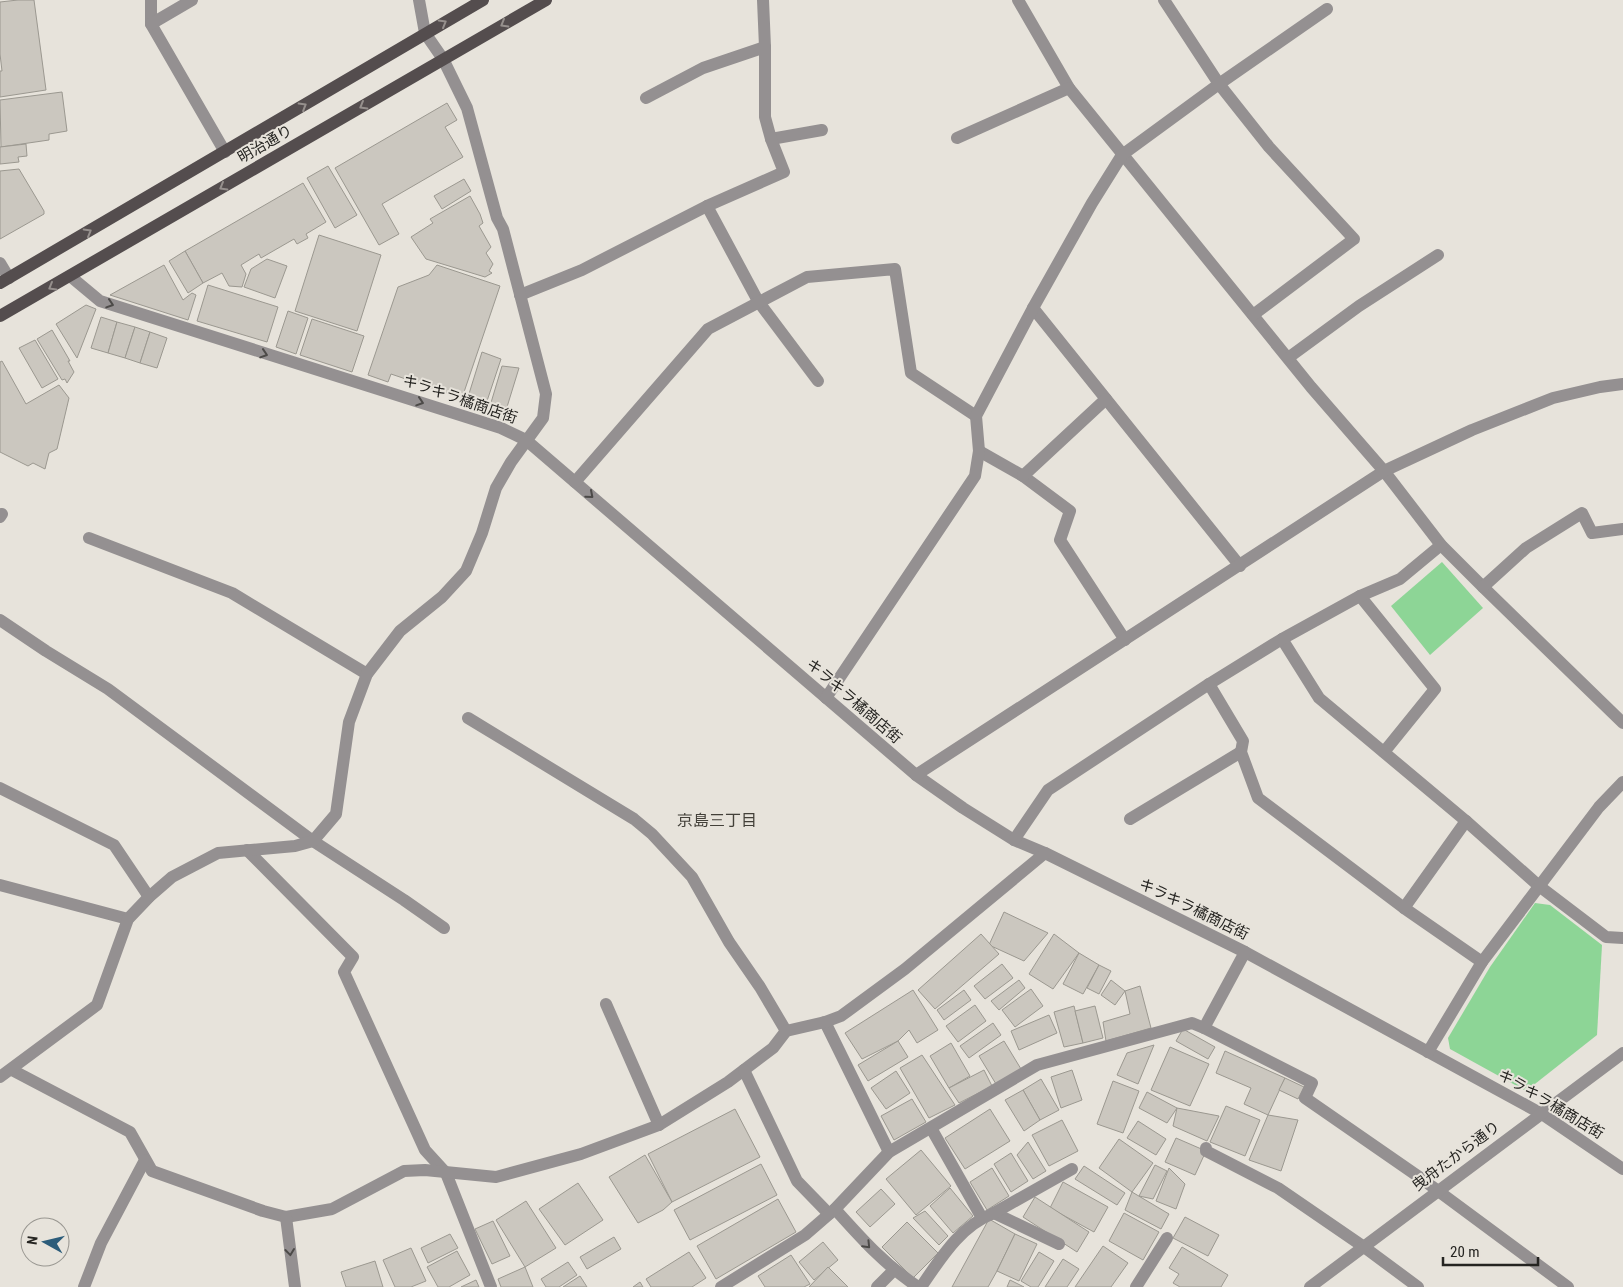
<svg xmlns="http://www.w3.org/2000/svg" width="1623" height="1287" viewBox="0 0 1623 1287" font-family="'Roboto Condensed','Noto Sans JP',sans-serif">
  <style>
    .green { fill: #8dd596 }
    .building { fill: #cbc7bf; stroke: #9b9890 }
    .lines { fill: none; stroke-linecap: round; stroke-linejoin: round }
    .minor { stroke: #949091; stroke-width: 12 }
    .major { stroke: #544d4e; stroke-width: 12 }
    .oneway { stroke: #96908d }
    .oneway2 { stroke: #4c4a48 }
    .labels { text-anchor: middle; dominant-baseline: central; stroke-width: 4; stroke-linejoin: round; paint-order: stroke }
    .street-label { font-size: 15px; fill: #252421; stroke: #e7e3db }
    .neighbourhood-label { font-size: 16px; fill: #434039; stroke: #e7e3db }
  </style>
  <rect width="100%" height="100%" fill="#e7e3db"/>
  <g class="green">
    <polygon points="1442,562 1483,608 1430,655 1391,606"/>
    <polygon points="1535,903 1550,905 1602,945 1597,1035 1526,1091 1450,1049 1448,1038 1490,967"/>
  </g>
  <g class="building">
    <polygon points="18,0 34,0 46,90 0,97 0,71 2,71 0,54 0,2"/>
    <polygon points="62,92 67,131 49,134 49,140 1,147 0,100"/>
    <polygon points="447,103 457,120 445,127 463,157 382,204 399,234 379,245 335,168"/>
    <polygon points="26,144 27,156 18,157 19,162 0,164 0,147"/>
    <polygon points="328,166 357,215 335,228 307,178"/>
    <polygon points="19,169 44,211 44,214 0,239 0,171"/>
    <polygon points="464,179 471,191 442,209 434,196"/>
    <polygon points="303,183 326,222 306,234 308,238 297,244 294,239 261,258 259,254 241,265 246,274 242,287 229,286 222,273 203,283 185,251"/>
    <polygon points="470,196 480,214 483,223 479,226 491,247 486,253 493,264 489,271 492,273 485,277 426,259 411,237 433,223 430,219"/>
    <polygon points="319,235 381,255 357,331 295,311"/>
    <polygon points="185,251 203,283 188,293 169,261"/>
    <polygon points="267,259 287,266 275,298 244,287 251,269"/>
    <polygon points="164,265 183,300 192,293 196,295 188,320 110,295"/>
    <polygon points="437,265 500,286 462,398 391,374 388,382 368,375 398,287 429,275"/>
    <polygon points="208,285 278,307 267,342 197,321"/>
    <polygon points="86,305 96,309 77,358 56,324"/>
    <polygon points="288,311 308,318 296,354 276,347"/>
    <polygon points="101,317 117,322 108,353 91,348"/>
    <polygon points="312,319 364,336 352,372 300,355"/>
    <polygon points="117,322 135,327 125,358 108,353"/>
    <polygon points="135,327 150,332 140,363 125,358"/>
    <polygon points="52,330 70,361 68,361 74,372 67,383 65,379 62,380 37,339"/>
    <polygon points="150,332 167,338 157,368 140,363"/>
    <polygon points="35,340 58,379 42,388 19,348"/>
    <polygon points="482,352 501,359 486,404 468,397"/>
    <polygon points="2,361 26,404 59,385 69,398 57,449 49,453 45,469 33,463 28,466 0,452 0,362"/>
    <polygon points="502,366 519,368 503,420 487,416"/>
    <polygon points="1004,912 1048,933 1024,961 989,945"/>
    <polygon points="981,934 999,954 935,1009 918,990"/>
    <polygon points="1054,934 1079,953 1053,989 1029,974"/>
    <polygon points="1079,953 1099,965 1083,994 1063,984"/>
    <polygon points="1002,964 1013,978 985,999 974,986"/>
    <polygon points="1099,965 1111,971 1099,994 1087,988"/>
    <polygon points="1019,980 1025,988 999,1010 991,1001"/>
    <polygon points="1111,980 1125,991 1115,1005 1101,995"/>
    <polygon points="1140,986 1151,1028 1106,1041 1103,1022 1130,1014 1125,991"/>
    <polygon points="1031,989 1043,1006 1015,1027 1002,1010"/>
    <polygon points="913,990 938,1030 917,1043 909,1030 898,1041 862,1059 845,1033"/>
    <polygon points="964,990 971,1000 944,1020 937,1010"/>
    <polygon points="975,1005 986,1021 958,1042 946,1026"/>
    <polygon points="1074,1006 1083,1043 1064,1047 1054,1012"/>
    <polygon points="1095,1006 1103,1038 1083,1043 1075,1011"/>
    <polygon points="1049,1015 1057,1033 1019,1050 1011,1031"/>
    <polygon points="993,1023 1001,1035 969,1058 960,1046"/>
    <polygon points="1183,1029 1215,1047 1208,1059 1176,1041"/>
    <polygon points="898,1041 908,1057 868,1081 858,1065"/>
    <polygon points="1004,1041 1021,1069 996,1084 979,1056"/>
    <polygon points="951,1043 970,1076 949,1088 930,1056"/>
    <polygon points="1154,1045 1138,1084 1117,1075 1127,1053"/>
    <polygon points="1170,1047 1209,1064 1190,1106 1151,1090"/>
    <polygon points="1225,1051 1285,1078 1268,1115 1244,1104 1251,1088 1216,1073"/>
    <polygon points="922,1055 955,1105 929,1118 900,1068"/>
    <polygon points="984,1070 992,1086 959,1103 949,1088"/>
    <polygon points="1072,1070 1082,1100 1061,1108 1051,1077"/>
    <polygon points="896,1071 910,1093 886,1109 871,1088"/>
    <polygon points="1285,1078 1304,1087 1298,1099 1279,1090"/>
    <polygon points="1041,1079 1059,1110 1040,1120 1023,1090"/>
    <polygon points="1113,1081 1139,1091 1123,1133 1097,1124"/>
    <polygon points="1023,1090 1040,1120 1024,1131 1005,1100"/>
    <polygon points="1147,1092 1177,1108 1167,1123 1139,1108"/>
    <polygon points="912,1099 926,1122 894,1140 881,1116"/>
    <polygon points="1226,1106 1260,1120 1245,1156 1210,1142"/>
    <polygon points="1177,1108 1219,1116 1207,1141 1173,1126"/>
    <polygon points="735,1109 760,1157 672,1202 648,1154"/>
    <polygon points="990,1109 1010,1141 965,1169 945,1138"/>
    <polygon points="1268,1115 1298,1120 1281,1171 1249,1160"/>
    <polygon points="1062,1120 1078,1151 1049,1166 1032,1135"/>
    <polygon points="1138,1121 1166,1139 1156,1155 1127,1138"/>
    <polygon points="1176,1138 1206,1151 1195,1175 1165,1162"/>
    <polygon points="1119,1139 1153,1163 1132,1192 1099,1168"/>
    <polygon points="1028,1142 1046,1171 1033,1179 1017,1155"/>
    <polygon points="921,1150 951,1186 916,1215 886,1179"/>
    <polygon points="1011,1153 1028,1181 1011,1192 994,1164"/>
    <polygon points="645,1155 672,1202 663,1210 638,1223 609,1177"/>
    <polygon points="761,1164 777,1195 690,1240 674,1210"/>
    <polygon points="1155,1165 1167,1171 1153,1199 1139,1196"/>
    <polygon points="1084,1166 1125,1193 1117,1205 1075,1179"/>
    <polygon points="992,1168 1009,1196 987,1210 970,1182"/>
    <polygon points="1169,1168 1185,1184 1176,1209 1156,1201"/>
    <polygon points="1063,1182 1108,1207 1094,1232 1050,1208"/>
    <polygon points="578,1183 603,1220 565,1245 539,1209"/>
    <polygon points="950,1188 973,1216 953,1233 930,1206"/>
    <polygon points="881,1189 895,1204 870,1227 856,1212"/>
    <polygon points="1132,1192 1169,1214 1161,1229 1125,1210"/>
    <polygon points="1035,1197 1089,1232 1077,1252 1023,1217"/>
    <polygon points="778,1199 796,1232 716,1279 697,1246"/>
    <polygon points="526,1201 556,1248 525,1267 496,1220"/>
    <polygon points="925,1211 948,1236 939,1245 913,1218"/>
    <polygon points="1124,1213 1159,1232 1143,1260 1109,1241"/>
    <polygon points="1185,1217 1219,1235 1208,1256 1173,1238"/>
    <polygon points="989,1219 1015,1234 997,1271 988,1287 952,1287"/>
    <polygon points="493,1221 510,1256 492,1264 475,1229"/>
    <polygon points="907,1222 938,1253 913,1278 882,1247"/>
    <polygon points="450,1234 458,1248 428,1263 421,1248"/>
    <polygon points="1015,1234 1037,1244 1019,1281 997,1271"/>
    <polygon points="614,1237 621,1249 587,1269 580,1257"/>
    <polygon points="823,1242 838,1260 814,1280 799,1262"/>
    <polygon points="1103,1246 1128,1263 1111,1287 1075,1287"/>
    <polygon points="1182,1247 1228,1275 1221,1287 1180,1287 1173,1283 1179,1274 1169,1268"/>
    <polygon points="411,1248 426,1281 411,1287 395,1287 383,1260"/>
    <polygon points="457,1251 470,1275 449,1287 438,1287 427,1267"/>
    <polygon points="689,1252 706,1278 692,1287 651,1287 646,1279"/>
    <polygon points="1039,1252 1054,1261 1038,1287 1031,1287 1021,1281"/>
    <polygon points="791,1255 810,1284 804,1287 765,1287 758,1276"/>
    <polygon points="1063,1259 1079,1269 1067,1287 1045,1287"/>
    <polygon points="375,1261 383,1287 346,1287 341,1272"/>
    <polygon points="568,1262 577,1275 559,1287 546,1287 541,1279"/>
    <polygon points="525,1267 533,1287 501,1287 498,1279"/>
    <polygon points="828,1267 848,1287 809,1287"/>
    <polygon points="580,1276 587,1287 563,1287"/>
    <polygon points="476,1280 479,1287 461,1287"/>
    <polygon points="1010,1280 1024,1287 1007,1287"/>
    <polygon points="640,1282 643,1287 633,1287"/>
  </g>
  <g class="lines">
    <g class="minor">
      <polyline points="151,0 151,24 225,152"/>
      <polyline points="1018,0 1069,88 1311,387 1384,471 1441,545 1483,587 1623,723"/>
      <polyline points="1164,0 1219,84 1269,147 1354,239 1253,315"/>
      <polyline points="151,24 192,0"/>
      <polyline points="646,98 703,68 765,47"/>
      <polyline points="957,138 1069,88"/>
      <polyline points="771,139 822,130"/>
      <polyline points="707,206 758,301 818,381"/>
      <polyline points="0,263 9,278"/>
      <polyline points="70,276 100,301 501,428 526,440 916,775 963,808 1014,840 1045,853 1245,952 1542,1114 1623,1169"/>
      <polyline points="520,295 582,270 707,206 784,172 771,139 765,117 765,47 763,0"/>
      <polyline points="1033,308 1240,566"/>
      <polyline points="1288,358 1359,306 1438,255"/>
      <polyline points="979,451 1023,476 1070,511 1060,540 1125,640"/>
      <polyline points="1023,476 1106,399"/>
      <polyline points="575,482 708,329 807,277 895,269 911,373 976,416"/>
      <polyline points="0,517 2,514"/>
      <polyline points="89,538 232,593 367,674"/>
      <polyline points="1483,587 1526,548 1582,513 1592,533 1623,529"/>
      <polyline points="1360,596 1435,689 1384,752"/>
      <polyline points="0,620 46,651 108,689 313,841 404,900 444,928"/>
      <polyline points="1282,639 1319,698 1466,821 1539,886 1606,937 1623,938"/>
      <polyline points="1209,684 1243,741 1241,752 1258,798 1404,908 1482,962"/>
      <polyline points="826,698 975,476 979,451 976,416 1033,308 1092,203 1122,155 1219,84 1327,9"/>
      <polyline points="468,718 634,819 652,834 692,877 729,942 760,987 786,1031"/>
      <polyline points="916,775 1384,471 1472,430 1553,398 1600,387 1623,384"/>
      <polyline points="0,788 114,845 149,897"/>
      <polyline points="1130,819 1241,752"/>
      <polyline points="1014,840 1048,790 1209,684 1282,639 1360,596 1400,579 1441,545"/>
      <polyline points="247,850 353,957 344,972 425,1150 446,1173 491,1287"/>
      <polyline points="0,885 128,919"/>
      <polyline points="1404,908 1466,821"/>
      <polyline points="606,1004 659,1125"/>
      <polyline points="825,1022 889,1152"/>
      <polyline points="1204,1028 1312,1083 1305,1098 1422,1179 1568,1287"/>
      <polyline points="1428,1052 1482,962 1599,807 1623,782"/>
      <polyline points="12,1070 130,1132 152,1171 263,1211 286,1217 332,1209 404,1171 425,1170 496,1177 581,1154 659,1125 728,1082 773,1048 786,1031 825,1022 841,1016 905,969 1045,853"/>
      <polyline points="744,1070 797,1181 829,1214"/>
      <polyline points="0,1077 97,1005 128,919 149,897 172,877 218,853 295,846 313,841 336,814 349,722 367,674 400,631 442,597 466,571 482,533 496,488 511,462 543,418 546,394 503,229 497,218 467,108 443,59 425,33 419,0"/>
      <polyline points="931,1128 982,1218"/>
      <polyline points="1206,1148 1206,1151 1278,1188 1364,1247 1418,1287"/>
      <path d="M835 1209C862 1239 884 1264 918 1287"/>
      <polyline points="994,1213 1059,1244"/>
      <polyline points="286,1217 295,1287"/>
      <polyline points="84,1287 101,1243 145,1160"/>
      <polyline points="721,1287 805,1235 835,1209 889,1152 1037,1065 1192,1023 1204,1028 1245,952"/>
      <polyline points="877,1287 894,1270"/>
      <path d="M921 1287C941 1258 960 1226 994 1213L1072 1169"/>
      <polyline points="1136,1287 1167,1238"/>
      <polyline points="1310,1287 1623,1053"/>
    </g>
    <g class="major">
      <polyline points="0,283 483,0"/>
      <polyline points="0,316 546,0"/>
    </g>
  </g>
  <defs><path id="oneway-chevron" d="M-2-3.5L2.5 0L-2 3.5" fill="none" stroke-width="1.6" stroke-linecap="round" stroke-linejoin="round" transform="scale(1.25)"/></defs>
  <g class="oneway">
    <use href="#oneway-chevron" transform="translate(443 23) rotate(-30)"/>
    <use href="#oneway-chevron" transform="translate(504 24) rotate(150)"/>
    <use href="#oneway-chevron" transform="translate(303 106) rotate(-31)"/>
    <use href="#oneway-chevron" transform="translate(363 106) rotate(150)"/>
    <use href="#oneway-chevron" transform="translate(223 187) rotate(150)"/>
    <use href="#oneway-chevron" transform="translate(88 232) rotate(-30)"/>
    <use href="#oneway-chevron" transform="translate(52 287) rotate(150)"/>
  </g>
  <g class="oneway2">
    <use href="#oneway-chevron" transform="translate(110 304) rotate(18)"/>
    <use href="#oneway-chevron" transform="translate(264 354) rotate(18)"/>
    <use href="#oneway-chevron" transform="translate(420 402) rotate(18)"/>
    <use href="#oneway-chevron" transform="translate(590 495) rotate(41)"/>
    <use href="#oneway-chevron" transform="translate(867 1245) rotate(46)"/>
    <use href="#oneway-chevron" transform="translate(290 1252) rotate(83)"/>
  </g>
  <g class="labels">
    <g class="street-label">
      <text transform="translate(265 144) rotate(-30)">明治通り</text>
      <text transform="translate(460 399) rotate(19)">キラキラ橘商店街</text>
      <text transform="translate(854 701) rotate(41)">キラキラ橘商店街</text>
      <text transform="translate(1194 909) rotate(26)">キラキラ橘商店街</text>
      <text transform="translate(1551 1104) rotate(31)">キラキラ橘商店街</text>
      <text transform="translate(1456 1156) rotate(-37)">曳舟たから通り</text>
    </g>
    <g class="neighbourhood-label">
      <text x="717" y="820">京島三丁目</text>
    </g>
  </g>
  <g transform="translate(45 1242) rotate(278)"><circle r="24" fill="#e7e3db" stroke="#999791"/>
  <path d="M0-4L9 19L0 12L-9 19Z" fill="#2c5c7a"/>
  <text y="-8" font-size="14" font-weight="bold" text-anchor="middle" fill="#252421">N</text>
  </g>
  <path d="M1443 1257v8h95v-8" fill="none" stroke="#252421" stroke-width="2.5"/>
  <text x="1450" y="1257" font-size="15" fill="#252421" stroke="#e7e3db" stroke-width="4" paint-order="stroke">20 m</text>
</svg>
